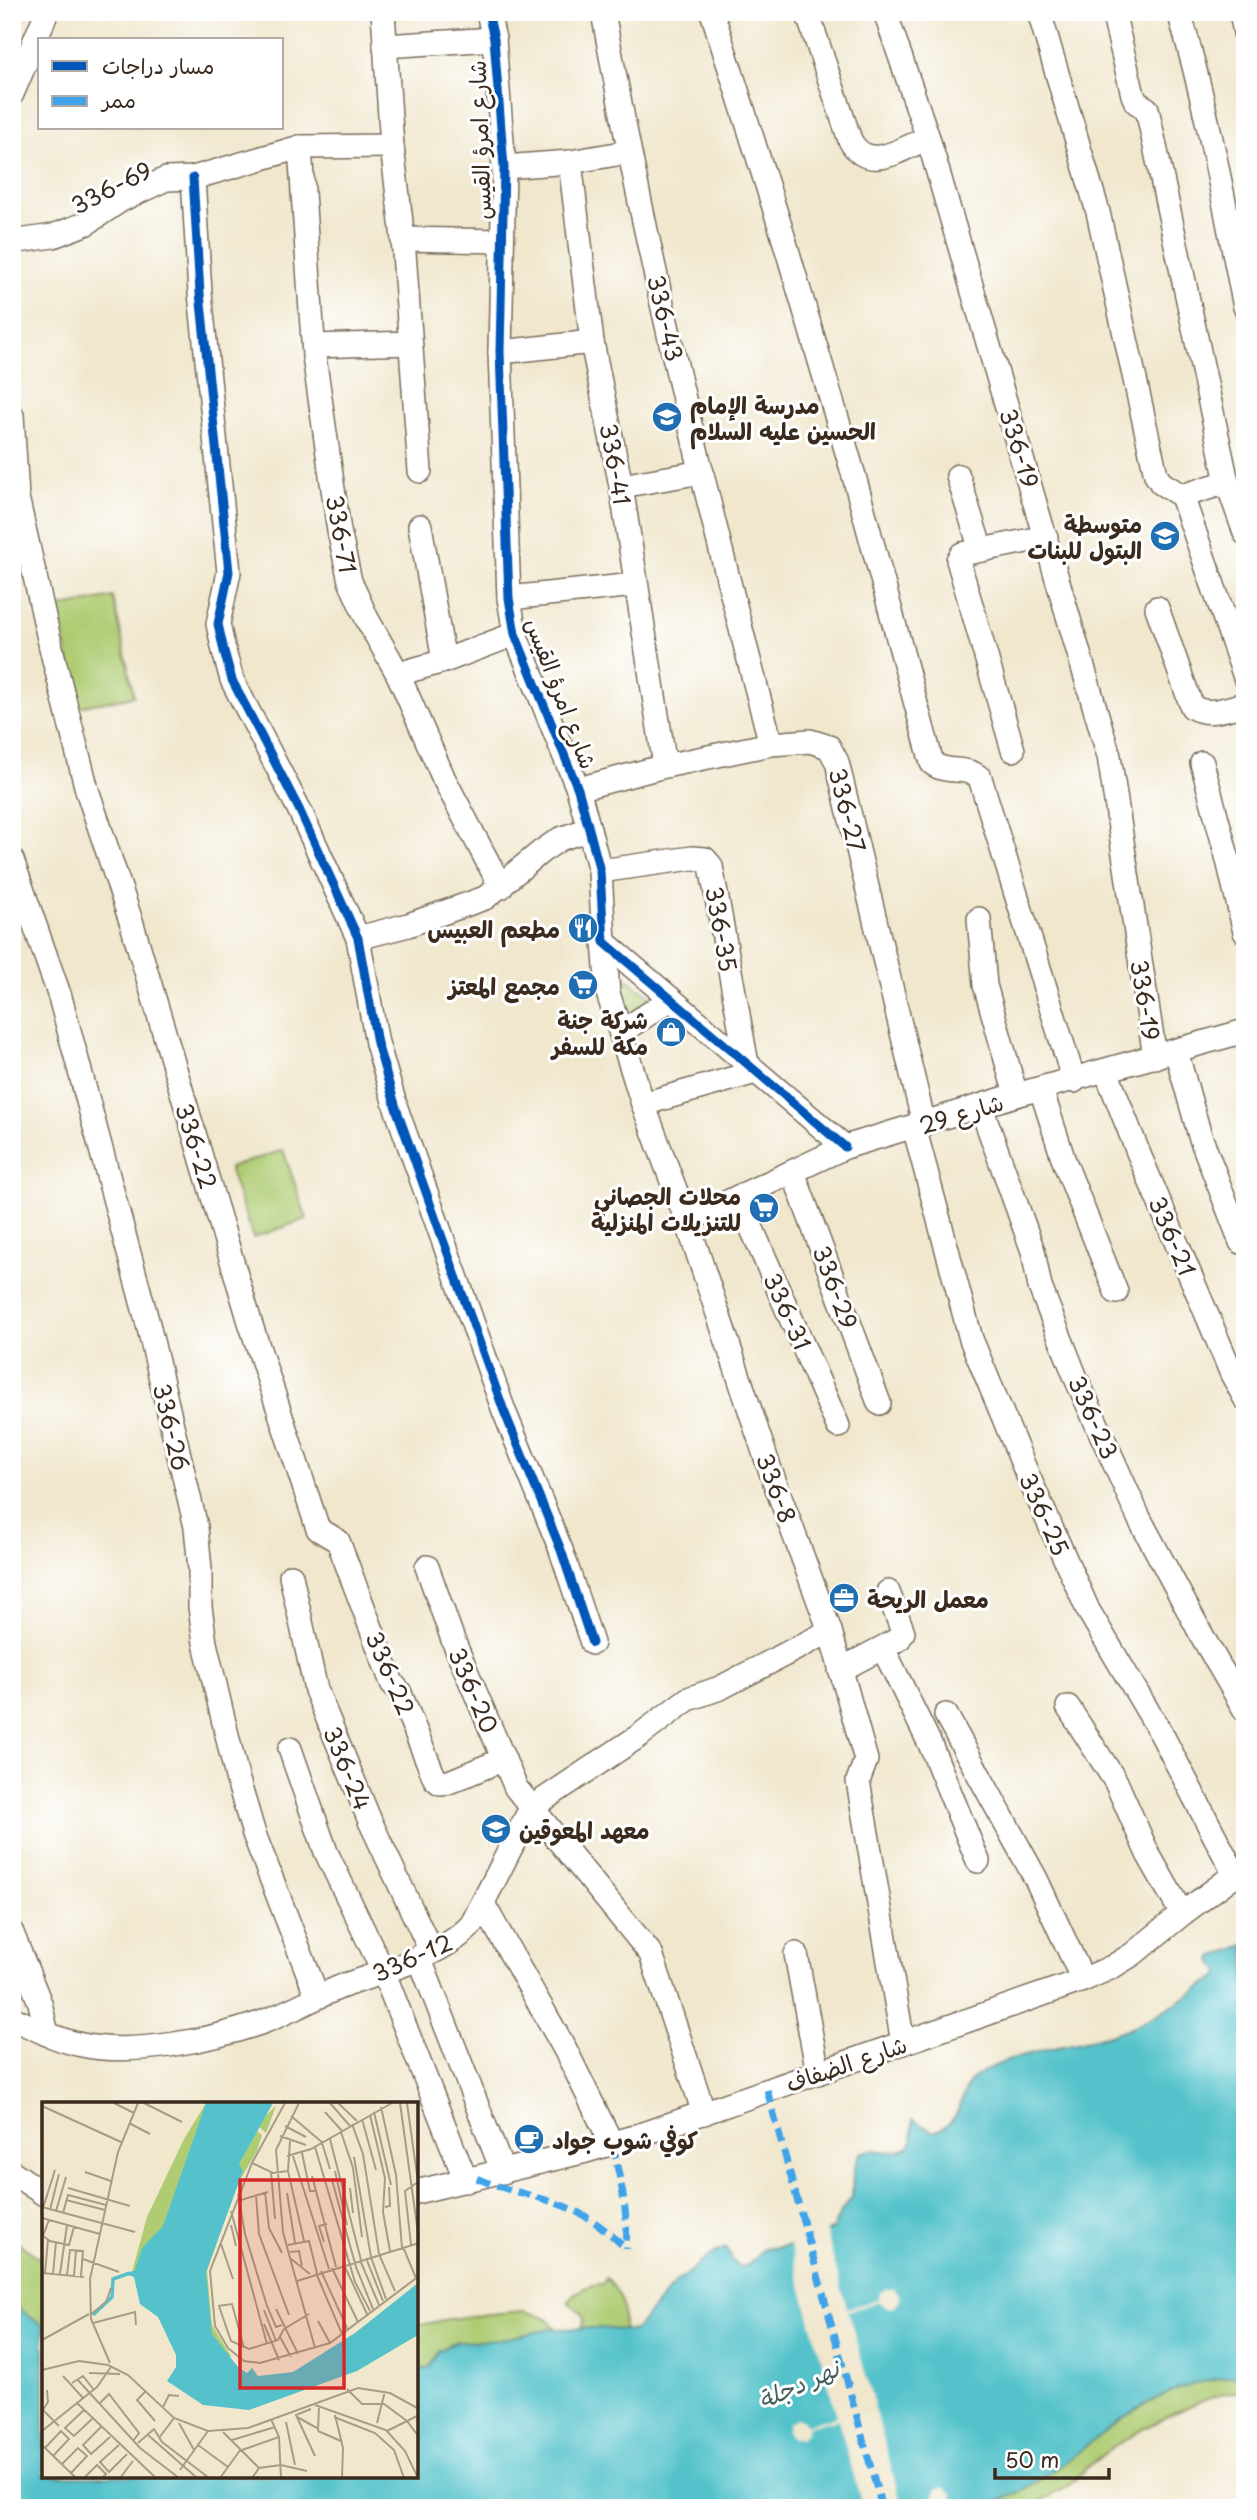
<svg xmlns="http://www.w3.org/2000/svg" width="1257" height="2520" viewBox="0 0 1257 2520" font-family="'Playpen Sans','Playpen Sans Arabic',sans-serif">
  <style>
    .green { fill: #afcc73; stroke: #757b48; stroke-width: 2 }
    .water { fill: #55c2cb; stroke: #487674; stroke-width: 2 }
    .pier { fill: #f0e7cd }
    .lines { fill: none; stroke-linecap: round; stroke-linejoin: round }
    .minor-casing { stroke: #7a6c5b; stroke-width: 26 }
    .minor { stroke: #fff; stroke-width: 23 }
    .quiet { stroke: #3fa3ea; stroke-width: 7; stroke-dasharray: 14 7; stroke-linecap: butt }
    .cycleway-casing { stroke: #fff; stroke-width: 13 }
    .cycleway { stroke: #0057b8; stroke-width: 9 }
    .labels { text-anchor: middle; dominant-baseline: central; stroke-width: 6; stroke-linejoin: round; paint-order: stroke }
    .street-label { font-size: 23px; fill: #3b2a1e; stroke: #fff }
    .poi-label { font-size: 23px; font-weight: bold; fill: #3b2a1e; stroke: #fff; text-anchor: end }
    .water-label { font-size: 24px; font-style: italic; fill: #445f5b; stroke: #fff }
    .inset-river { fill: none; stroke: #55c2cb; stroke-width: 3.5 }
    .inset-road { fill: none; stroke: #a89b87; stroke-width: 2 }
    .view { fill: #d62828; fill-opacity: 0.15; stroke: #d62828; stroke-width: 3.5 }
    .inset-edge { fill: none; stroke: #3b2a1e; stroke-width: 3.5 }
  </style>
  <rect width="100%" height="100%" fill="#fff"/>
  <filter id="ink" filterUnits="userSpaceOnUse"><feTurbulence type="fractalNoise" baseFrequency=".0143" numOctaves="2"/><feDisplacementMap in="SourceGraphic" scale="14" xChannelSelector="R" yChannelSelector="G"/><feConvolveMatrix kernelMatrix="1 2 1 2 8 2 1 2 1" color-interpolation-filters="sRGB"/></filter>
  <filter id="wash" filterUnits="userSpaceOnUse"><feTurbulence type="fractalNoise" baseFrequency=".00686" numOctaves="4" result="noise"/><feDisplacementMap in="SourceGraphic" scale="28" xChannelSelector="R" yChannelSelector="G"/><feGaussianBlur stdDeviation="1.57" result="paint"/><feColorMatrix in="noise" values="0 0 0 0 0 0 0 0 0 0 0 0 0 0 0 0 0 1.4 0 .05"/><feComposite in="paint" operator="in"/></filter>
  <g filter="url(#wash)">
    <rect width="100%" height="100%" fill="#f0e7cd"/>
    <g class="green">
      <polygon points="113,597 134,696 78,707 58,608"/>
      <polygon points="617,972 649,995 651,1000 626,1016 611,975"/>
      <polygon points="283,1150 307,1219 253,1238 229,1168"/>
      <polygon points="12,2239 44,2261 44,2346 12,2322"/>
      <path d="M606 2278C623 2296 626 2308 623 2332L581 2328 584 2320 581 2312 568 2302C573 2292 591 2283 603 2284Z"/>
      <path d="M525 2311 548 2319 557 2329H549L417 2386 416 2325C429 2325 438 2320 450 2319 475 2315 500 2313 525 2311Z"/>
      <path d="M1245 2352V2390C1197 2395 1124 2436 1087 2467 1082 2471 1078 2477 1073 2482 1069 2486 1031 2507 1026 2508 1008 2511 986 2508 967 2508L1053 2453Z"/>
    </g>
    <path class="water" d="M1245 1945V2375C1204 2377 1158 2394 1124 2417 1074 2453 1041 2489 980 2508H12V2304L44 2327V2476H416L417 2371 430 2367 439 2350 457 2342 499 2340 549 2329 600 2328 632 2331 636 2329 674 2284 712 2254 726 2248 733 2261 740 2267 748 2265 764 2249 794 2245 833 2229 841 2211 852 2198 853 2173 860 2153C881 2145 888 2158 909 2147L912 2141 913 2120 934 2132C969 2119 956 2088 978 2075 1016 2051 1063 2048 1106 2036 1147 2024 1183 1999 1219 1976L1220 1971 1212 1962 1213 1957Z"/>
    <polygon class="pier" points="825,2229 847,2308 878,2300 879,2294 885,2289 893,2289 899,2296 899,2300 894,2307 886,2308 879,2302 848,2311 902,2507 933,2498 936,2489 944,2486 953,2494 952,2503 949,2506 940,2507 933,2501 908,2508 863,2508 838,2419 807,2427 806,2433 800,2438 792,2438 787,2431 788,2423 795,2418 803,2421 807,2425 837,2416 789,2242 804,2234"/>
  </g>
  <g filter="url(#ink)">
    <g class="lines">
      <g class="minor-casing">
        <g id="minor">
          <polyline points="383,12 392,146 403,239 420,471"/>
          <polyline points="488,12 494,39 504,167 500,352 509,598 515,634 578,789 589,829 600,871 604,942 845,1147"/>
          <path d="M603 12C647 259 707 502 771 744"/>
          <path d="M712 12 780 226 854 476 932 763C947 775 966 765 980 778L1074 1081"/>
          <path d="M807 12 850 140C868 174 901 149 928 138"/>
          <polyline points="885,12 928,138 1109,756 1155,1057"/>
          <polyline points="1039,12 1098,212 1156,475 1161,483 1182,496 1245,677"/>
          <polyline points="1113,12 1133,95 1136,102 1147,109 1227,482 1245,533"/>
          <path d="M1179 12C1208 109 1225 209 1245 307"/>
          <polyline points="1241,12 1245,33"/>
          <polyline points="385,46 494,39"/>
          <polyline points="12,94 47,12"/>
          <polyline points="300,147 314,356 339,531 350,581 367,619 398,674 444,779 501,887"/>
          <polyline points="570,162 592,342 621,486 665,766"/>
          <polyline points="504,167 570,162 628,152"/>
          <polyline points="193,178 200,293 229,572 218,624 224,651 232,680 299,809 358,938 377,1043 396,1108 504,1411 561,1550 592,1643"/>
          <polyline points="403,239 501,241"/>
          <polyline points="12,242 53,236 87,223 121,200 166,179 193,178 300,147 392,146"/>
          <polyline points="314,346 410,343"/>
          <polyline points="500,352 592,342"/>
          <polyline points="12,415 17,497 52,652 87,790 132,924 250,1322 318,1529 338,1541 392,1683 399,1691 435,1779 440,1783 449,1782 504,1759"/>
          <polyline points="958,476 981,550"/>
          <polyline points="621,486 702,472"/>
          <polyline points="1182,496 1227,482"/>
          <polyline points="420,526 444,661"/>
          <polyline points="509,598 635,585"/>
          <path d="M1157 608 1192 707C1209 717 1227 708 1245 704"/>
          <polyline points="398,674 444,661 515,634"/>
          <polyline points="1013,750 958,560 962,554 1046,537"/>
          <polyline points="1202,763 1228,860 1245,932"/>
          <polyline points="578,789 665,766 771,744 810,741 829,747 837,762 924,1124"/>
          <polyline points="12,860 60,997 148,1324 196,1527 200,1569 200,1607 205,1643 237,1777 254,1834 317,1996"/>
          <polyline points="600,871 692,858 705,859 711,866 747,1064"/>
          <polyline points="979,919 985,985 1016,1095"/>
          <polyline points="358,938 408,925 485,898 542,851 560,839 589,829"/>
          <polyline points="604,942 608,993 643,1104 687,1221 768,1464 830,1631 866,1760 858,1781 903,2043"/>
          <polyline points="621,1032 671,999"/>
          <polyline points="1176,1051 1200,1136 1241,1242"/>
          <polyline points="1106,1071 1138,1152 1232,1374 1245,1398"/>
          <polyline points="1041,1089 1064,1161 1116,1292"/>
          <polyline points="643,1104 756,1072"/>
          <polyline points="981,1107 1033,1251 1040,1287 1076,1378 1139,1518 1206,1643 1245,1710"/>
          <polyline points="914,1127 971,1339 1025,1469 1088,1610 1162,1735 1235,1875"/>
          <polyline points="793,1172 879,1403"/>
          <polyline points="738,1197 838,1426"/>
          <polyline points="687,1221 845,1147 1016,1095 1245,1031"/>
          <polyline points="427,1567 453,1640 516,1788 651,1954 704,2113"/>
          <polyline points="291,1576 316,1690 370,1821 431,1951"/>
          <polyline points="883,1648 930,1744 978,1861"/>
          <polyline points="840,1670 899,1639 903,1632 888,1592"/>
          <polyline points="1068,1707 1116,1782 1148,1854 1182,1914"/>
          <polyline points="946,1715 1036,1879 1083,1980"/>
          <polyline points="290,1749 326,1852 383,1971 466,2181"/>
          <polyline points="483,1904 566,2051 612,2144"/>
          <polyline points="12,1933 40,2003 47,2034"/>
          <polyline points="796,1954 818,2073"/>
          <polyline points="419,1957 503,2172"/>
          <path d="M12 2018C34 2028 57 2040 82 2045 133 2056 211 2040 260 2023 291 2012 318 1995 348 1984 386 1971 446 1954 472 1924L531 1808 639 1736 688 1699 720 1688 830 1631"/>
          <polyline points="12,2172 44,2194"/>
          <polyline points="416,2192 586,2151 637,2136 1083,1980 1112,1967 1133,1954 1182,1914 1245,1867"/>
        </g>
      </g>
      <use href="#minor" class="minor"/>
      <g class="quiet">
        <polyline points="767,2090 882,2508"/>
        <path d="M612 2144C620 2179 629 2212 626 2249"/>
        <path d="M477 2178C509 2193 546 2196 577 2212 596 2221 611 2234 626 2249"/>
      </g>
      <g class="cycleway-casing">
        <g id="cycleway">
          <polyline points="488,12 494,39 504,167 500,352 509,598 515,634 578,789 589,829 600,871 604,942 845,1147"/>
          <polyline points="193,178 200,293 229,572 218,624 224,651 232,680 299,809 358,938 377,1043 396,1108 504,1411 561,1550 592,1643"/>
        </g>
      </g>
      <use href="#cycleway" class="cycleway"/>
    </g>
  </g>
  <defs>
    <g id="school-disc" transform="scale(1.575)"><circle r="9.5" fill="#1f6fb2" stroke="#fff"/><path d="M0-5L7-2L0 1L-7-2ZM-4 1L0 2.5L4 1V4Q0 6-4 4Z" fill="#fff"/></g>
    <g id="restaurant-disc" transform="scale(1.575)"><circle r="9.5" fill="#1f6fb2" stroke="#fff"/><path d="M-5-6h1v4h1v-4h1v4h1v-4h1v5L-1.5 .5V6h-2V.5L-5-1ZM5-6V6H3V1.5H1.5Q1.5-4 5-6Z" fill="#fff"/></g>
    <g id="supermarket-disc" transform="scale(1.575)"><circle r="9.5" fill="#1f6fb2" stroke="#fff"/><path d="M-6-5.5h2.5l.6 2H6L4.5 2H-2.5L-4.4-4H-6ZM-1.5 3.2a1.3 1.3 0 1 0 .1 0ZM3 3.2a1.3 1.3 0 1 0 .1 0Z" fill="#fff"/></g>
    <g id="shop-disc" transform="scale(1.575)"><circle r="9.5" fill="#1f6fb2" stroke="#fff"/><path d="M-5-2.5h2.3a2.7 3.5 0 0 1 5.4 0H5L5.5 6h-11ZM-1.5-2.5h3a1.5 2.3 0 0 0-3 0Z" fill="#fff"/></g>
    <g id="office-disc" transform="scale(1.575)"><circle r="9.5" fill="#1f6fb2" stroke="#fff"/><path d="M-6-3h4V-5.5h4V-3h4V5H-6ZM-1-4.5V-3h2v-1.5ZM-6 0V1H6V0Z" fill="#fff"/></g>
    <g id="cafe-disc" transform="scale(1.575)"><circle r="9.5" fill="#1f6fb2" stroke="#fff"/><path d="M-5.5-4.5H6V0H3Q3 3.5 0 3.5H-2.5Q-5.5 3.5-5.5 0ZM3-3.2v2h1.7v-2ZM-6 4.5H4V6H-6Z" fill="#fff"/></g>
  </defs>
  <g fill-rule="evenodd">
    <use href="#school-disc" x="667" y="417"/>
    <use href="#school-disc" x="1165" y="536"/>
    <use href="#restaurant-disc" x="583" y="928"/>
    <use href="#supermarket-disc" x="583" y="985"/>
    <use href="#shop-disc" x="671" y="1032"/>
    <use href="#supermarket-disc" x="764" y="1208"/>
    <use href="#office-disc" x="844" y="1598"/>
    <use href="#school-disc" x="496" y="1829"/>
    <use href="#cafe-disc" x="529" y="2139"/>
  </g>
  <g class="labels">
    <g class="street-label">
      <text transform="translate(479 140) rotate(-92)">شارع امرؤ القيس</text>
      <text transform="translate(111 187) rotate(-27)">336-69</text>
      <text transform="translate(666 318) rotate(77)">336-43</text>
      <text transform="translate(1020 448) rotate(73)">336-19</text>
      <text transform="translate(616 464) rotate(80)">336-41</text>
      <text transform="translate(342 534) rotate(80)">336-71</text>
      <text transform="translate(562 693) rotate(69)">شارع امرؤ القيس</text>
      <text transform="translate(848 810) rotate(76)">336-27</text>
      <text transform="translate(722 929) rotate(80)">336-35</text>
      <text transform="translate(1146 1000) rotate(81)">336-19</text>
      <text transform="translate(961 1113) rotate(-17)">شارع 29</text>
      <text transform="translate(197 1146) rotate(73)">336-22</text>
      <text transform="translate(1173 1236) rotate(67)">336-21</text>
      <text transform="translate(836 1287) rotate(70)">336-29</text>
      <text transform="translate(788 1311) rotate(66)">336-31</text>
      <text transform="translate(1094 1417) rotate(66)">336-23</text>
      <text transform="translate(172 1427) rotate(77)">336-26</text>
      <text transform="translate(777 1488) rotate(70)">336-8</text>
      <text transform="translate(1045 1514) rotate(66)">336-25</text>
      <text transform="translate(391 1673) rotate(67)">336-22</text>
      <text transform="translate(474 1690) rotate(67)">336-20</text>
      <text transform="translate(348 1768) rotate(68)">336-24</text>
      <text transform="translate(412 1957) rotate(-24)">336-12</text>
      <text transform="translate(846 2063) rotate(-19)">شارع الضفاف</text>
    </g>
    <g class="poi-label">
      <text x="690" y="404" text-anchor="start">مدرسة الإمام<tspan x="690" dy="26">الحسين عليه السلام</tspan></text>
      <text x="1142" y="523">متوسطة<tspan x="1142" dy="26">البتول للبنات</tspan></text>
      <text x="560" y="928">مطعم العبيس</text>
      <text x="560" y="985">مجمع المعتز</text>
      <text x="648" y="1019">شركة جنة<tspan x="648" dy="26">مكة للسفر</tspan></text>
      <text x="741" y="1195">محلات الجصاني<tspan x="741" dy="26">للتنزيلات المنزلية</tspan></text>
      <text x="867" y="1598" text-anchor="start">معمل الريحة</text>
      <text x="519" y="1829" text-anchor="start">معهد المعوقين</text>
      <text x="552" y="2139" text-anchor="start">كوفي شوب جواد</text>
    </g>
    <g class="water-label">
      <text transform="translate(798 2383) rotate(-24)">نهر دجلة</text>
    </g>
  </g>
  <g transform="translate(42 2102)">
    <rect width="376" height="376" fill="#f0e7cd"/>
    <path d="M164 1H175L123 122 94 168 90 170 105 115 142 37ZM234 4 224 31 217 25 215 29 220 33 215 49 195 83 165 169 170 223 189 254 186 258 169 233 162 188 164 162 193 68 216 21Z" fill="#afcc73"/>
    <path d="M164 1H231L197 62 201 69 164 170 170 232 196 265 205 271 210 266 216 274 251 270 313 231 376 181V233L315 269 207 308 161 303 125 279 134 265V253L116 215 98 202 92 175 83 172 93 168 100 146 121 124Z" fill="#55c2cb"/>
    <path class="inset-river" d="M51 213 70 195 71 177 88 171"/>
    <path class="inset-road" d="M72 1 92 11M102 1 140 20M243 1 210 61 168 169 173 224 186 246 202 259 218 261 288 241 377 174M257 1 234 48 241 130 248 156 268 172M288 1 308 24M296 1 315 19M358 1 377 138M365 1 376 80 363 89 369 143M0 4 79 40M339 5 354 73 360 146M283 10 300 29M332 10 349 83M328 13 343 76 341 110 348 149M249 14 281 41M320 17 334 68M87 21 108 32M310 22 321 52 337 152 353 189M243 24 264 35M299 30 311 66 320 135M238 34 264 43M288 37 319 158M248 39 246 69 262 139M280 41 288 67M273 45 313 180 328 209M260 51 268 89H275M245 54 269 47 350 1M251 54 287 167M312 55 329 155 344 197M210 61 231 71 246 69M293 69 305 123M43 70 69 79M229 70 233 117M270 74 294 165M290 78 314 165 331 207M26 86 88 104M308 86 311 111M223 90 227 126 240 151M245 91 253 141M196 92 203 132 225 204 234 225 240 223M214 93 217 132 247 213M24 98 63 108M199 98 226 90M0 105 93 130M343 105 348 104 347 85M1 106 13 68M8 108 17 72M14 109 24 75M189 109 225 242M21 111 26 93 64 103M0 116 58 132M7 118 1 134 8 139 27 143 32 125M189 123 194 144M282 140 277 124 285 122M179 142 191 177M246 143 267 139 275 171M361 145 374 176M248 150 257 149 260 164M248 156 273 246M324 156 341 199M41 157 77 170M318 158 337 203M302 163 325 212M290 166 316 220M279 169 306 228M0 171 42 175M3 171 6 138M274 171 300 232M11 172 14 140M18 172 25 123M25 173 28 148 41 149 39 174M32 174 34 148M255 179 377 141M176 204 190 202 202 246M177 204 189 239 207 247 236 238 242 227 267 212M234 207 256 252M222 208 234 239M48 213 64 200 69 186M276 219 288 241M51 221 93 210 94 223M222 222 237 258M238 235 249 255M0 238 47 212M68 261 49 217 48 177 76 50 96 1M0 268 37 259 66 263 86 273 132 316 166 329 206 326 316 286 348 291 377 307M47 271 78 272M21 274 41 296M35 277 98 346 137 376M30 281 41 274 52 288M305 287 320 302H342L365 319 377 335M5 288 6 300 1 308 17 324M103 290 95 298 113 319M35 301 114 376M57 302 67 292 97 331 91 339M273 303 344 328 363 349 376 376M121 305 127 293 137 294M269 307 254 313 273 354M42 308 23 326 32 334 50 317M293 313 301 346 300 376M255 315 275 326M292 315 333 331 352 348 362 376M229 317 237 335 239 376M244 320 253 363M137 321 152 348M335 321 343 289M59 325 41 343 49 352 68 335M0 329 55 285 69 265M276 329 299 339M276 329 277 304M345 329 377 313M181 330 217 366M106 333 155 376M117 336 132 316M190 338 233 325M96 341 112 327 120 340 167 376M0 343 34 376M77 343 58 360 67 370 85 352M156 343 186 365M3 346 19 329 27 337 11 354M200 348 237 335M20 362 36 346 45 354 29 371M138 368 166 329M42 376 55 363 64 372 60 376M78 376 91 359M178 376 199 347M210 376 217 366 239 363 265 369"/>
    <path class="view" d="M198 78H302V286H198Z"/>
    <rect width="376" height="376" class="inset-edge"/>
  </g>
  <rect width="1257" height="2520" fill="none" stroke="#fff" stroke-width="42"/>
  <rect x="38" y="38" width="245" height="91" fill="#ffffff" stroke="#b1aaa5" stroke-width="2"/>
  <rect x="52" y="61" width="35" height="10" fill="#0057b8" stroke="#b1aaa5" stroke-width="2"/>
  <text x="102" y="74" font-size="21" fill="#3b2a1e">مسار دراجات</text>
  <rect x="52" y="96" width="35" height="10" fill="#3fa3ea" stroke="#b1aaa5" stroke-width="2"/>
  <text x="102" y="108" font-size="21" fill="#3b2a1e">ممر</text>
  <path d="M995 2468v10h114v-10" fill="none" stroke="#3b2a1e" stroke-width="3.5"/>
  <text x="1005" y="2468" font-size="21" fill="#3b2a1e" stroke="#ffffff" stroke-width="5" paint-order="stroke">50 m</text>
</svg>
